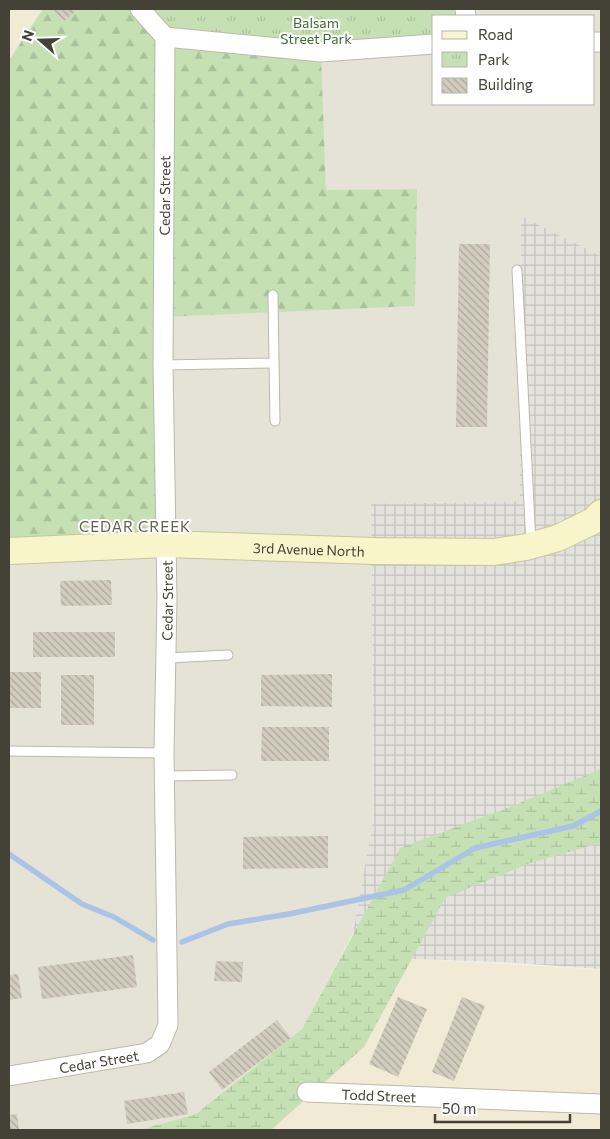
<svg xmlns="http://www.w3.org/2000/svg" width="610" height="1139" viewBox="0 0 610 1139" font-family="Commissioner,sans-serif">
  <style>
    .residential { fill: #e5e3d6 }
    .commercial { fill: #f1ead4 }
    .industrial { fill: url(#industrial-grid) }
    .forest { fill: url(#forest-firs) }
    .wetland { fill: url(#wetland-marsh) }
    .park { fill: url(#park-tufts) }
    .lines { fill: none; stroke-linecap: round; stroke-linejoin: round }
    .stream { stroke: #aac3e7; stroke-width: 5.5 }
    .building { fill: url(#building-back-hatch) }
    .lane-casing { stroke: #bcb9ab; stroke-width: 11 }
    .street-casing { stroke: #bcb9ab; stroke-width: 21 }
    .secondary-casing { stroke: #c9c599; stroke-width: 28 }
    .lane { stroke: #fff; stroke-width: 9 }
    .street { stroke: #fff; stroke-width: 19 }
    .secondary { stroke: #f8f5ca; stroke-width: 26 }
    .labels { text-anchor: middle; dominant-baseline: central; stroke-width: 4; stroke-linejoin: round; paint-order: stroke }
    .park-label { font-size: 14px; fill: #3d6e31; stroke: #fff }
    .street-label { font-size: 14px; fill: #444137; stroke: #fff }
    .neighbourhood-label { font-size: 15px; letter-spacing: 1px; fill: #65604f; stroke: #fff }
  </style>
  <defs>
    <pattern id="industrial-grid" width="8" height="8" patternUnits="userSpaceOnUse" patternTransform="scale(1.25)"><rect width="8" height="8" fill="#e4e2dc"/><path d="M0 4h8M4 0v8" fill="none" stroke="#c5c3bd"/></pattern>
    <pattern id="forest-firs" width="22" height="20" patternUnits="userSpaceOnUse" patternTransform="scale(1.25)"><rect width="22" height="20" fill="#c5e1b4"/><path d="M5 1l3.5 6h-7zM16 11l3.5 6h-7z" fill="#aac29b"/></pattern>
    <pattern id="wetland-marsh" width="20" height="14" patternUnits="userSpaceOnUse" patternTransform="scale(1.25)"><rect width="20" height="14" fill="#c5e1b4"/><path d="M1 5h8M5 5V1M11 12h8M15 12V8" fill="none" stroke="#aac29b"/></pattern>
    <pattern id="park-tufts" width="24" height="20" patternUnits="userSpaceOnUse" patternTransform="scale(1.25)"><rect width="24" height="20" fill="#c5e1b4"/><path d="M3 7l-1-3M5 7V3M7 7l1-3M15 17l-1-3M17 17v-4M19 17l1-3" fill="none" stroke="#aac29b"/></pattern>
    <pattern id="building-back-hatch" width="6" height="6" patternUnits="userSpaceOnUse" patternTransform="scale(1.25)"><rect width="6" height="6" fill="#d2cdbe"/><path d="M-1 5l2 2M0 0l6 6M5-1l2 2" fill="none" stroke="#aca89b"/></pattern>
  </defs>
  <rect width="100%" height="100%" fill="#f1f0e7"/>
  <polygon class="residential" points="465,9 601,9 601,256 521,216 520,501 371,504 374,816 353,933 302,1029 196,1114 139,1130 9,1130 9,551 163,317 326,190 321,52 434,44 434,104 594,104 594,16 466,16"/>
  <g class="commercial">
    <polygon points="9,9 43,9 9,60"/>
    <polygon points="412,959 601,970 601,1130 271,1130 364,1047"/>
  </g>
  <polygon class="industrial" points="521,216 601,256 601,969 500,962 412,959 353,933 374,816 371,504 520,501"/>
  <polygon class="forest" points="43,9 465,9 434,16 321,52 326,190 417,189 415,306 163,317 166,544 9,551 9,60"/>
  <polygon class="wetland" points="601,769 601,843 530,863 445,898 364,1047 271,1130 139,1130 196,1114 302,1029 400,848 515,805"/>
  <polygon class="park" points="140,9 465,9 466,16 434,16 434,44 321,52 165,37"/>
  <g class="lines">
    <g class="stream">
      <polyline points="9,854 82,904 114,917 153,940"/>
      <polyline points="182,942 228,924 289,914 404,890 475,848 573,826 601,811"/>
    </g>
  </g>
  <g class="building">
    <polygon points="52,9 78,9 64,21"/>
    <polygon points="459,244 490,244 487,427 456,427"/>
    <polygon points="111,580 112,605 61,606 60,581"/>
    <rect x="33" y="632" width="82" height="25"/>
    <rect x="9" y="672" width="32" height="36"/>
    <polygon points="332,674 332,707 261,706 261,675"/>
    <rect x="61" y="675" width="33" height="50"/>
    <polygon points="262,727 329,727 329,761 261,761"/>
    <polygon points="328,836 328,868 243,869 243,837"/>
    <polygon points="133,955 137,987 42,999 38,967"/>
    <polygon points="216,961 243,962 242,982 214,981"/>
    <polygon points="18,974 22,998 9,1000 9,975"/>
    <polygon points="398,997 427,1009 398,1077 369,1064"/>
    <polygon points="462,997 485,1006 454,1081 432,1072"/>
    <polygon points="277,1020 291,1038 222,1090 209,1072"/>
    <polygon points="184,1092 188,1114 127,1124 124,1101"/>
    <polygon points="17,1114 19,1130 9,1130 9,1115"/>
  </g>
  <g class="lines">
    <g class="lane-casing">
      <g id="lane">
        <polyline points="517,270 531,544"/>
        <polyline points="274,363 275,421"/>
        <polyline points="163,365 274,363 273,295"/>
        <polyline points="167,658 228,655"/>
        <polyline points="9,751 164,753"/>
        <polyline points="165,776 232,775"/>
      </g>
    </g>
    <g class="street-casing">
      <g id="street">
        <polyline points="465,9 466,16"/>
        <polyline points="165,37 321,52 434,44"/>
        <polyline points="594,42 601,42"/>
        <path id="s1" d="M9 1076 147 1053 160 1044 168 1025 164 753 167 598 163 365 165 37 140 9"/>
        <path id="s2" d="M307 1092 601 1104"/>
      </g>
    </g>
    <g class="secondary-casing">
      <g id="secondary">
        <path id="s3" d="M9 551 166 544 375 551 494 552 526 547 558 538 593 521 601 513"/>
      </g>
    </g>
    <use href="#lane" class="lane"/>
    <use href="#street" class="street"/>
    <use href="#secondary" class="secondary"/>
  </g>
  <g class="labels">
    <g class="park-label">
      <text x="316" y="22">Balsam<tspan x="316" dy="16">Street Park</tspan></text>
    </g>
    <g class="street-label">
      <text stroke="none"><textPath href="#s1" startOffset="1006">Cedar Street</textPath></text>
      <text stroke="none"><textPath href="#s3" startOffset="300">3rd Avenue North</textPath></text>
      <text stroke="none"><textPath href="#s1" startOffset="601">Cedar Street</textPath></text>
      <text stroke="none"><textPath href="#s1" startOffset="91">Cedar Street</textPath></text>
      <text stroke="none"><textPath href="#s2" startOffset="72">Todd Street</textPath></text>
    </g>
    <g class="neighbourhood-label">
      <text x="135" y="526">CEDAR CREEK</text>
    </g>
  </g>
  <rect width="610" height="1139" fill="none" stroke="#444137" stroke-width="20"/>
  <rect x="432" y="15" width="162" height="90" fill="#ffffff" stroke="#b4b3af"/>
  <rect x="442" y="31" width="25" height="8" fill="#f8f5ca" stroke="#b4b3af"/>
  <text x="478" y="40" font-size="15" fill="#444137">Road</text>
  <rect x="442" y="52" width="25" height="15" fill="url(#park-tufts)" stroke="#b4b3af"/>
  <text x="478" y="65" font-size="15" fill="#444137">Park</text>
  <rect x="442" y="78" width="25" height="15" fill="url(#building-back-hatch)" stroke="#b4b3af"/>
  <text x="478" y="90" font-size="15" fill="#444137">Building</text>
  <g transform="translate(40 40) rotate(290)" stroke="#ffffff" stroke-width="4" paint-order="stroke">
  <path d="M0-4L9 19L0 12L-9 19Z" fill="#444137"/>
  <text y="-8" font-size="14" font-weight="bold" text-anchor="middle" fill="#444137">N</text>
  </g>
  <path d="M435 1114v8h135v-8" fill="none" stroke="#444137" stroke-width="2.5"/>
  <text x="442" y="1114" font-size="15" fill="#444137" stroke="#ffffff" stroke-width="4" paint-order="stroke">50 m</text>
</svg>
